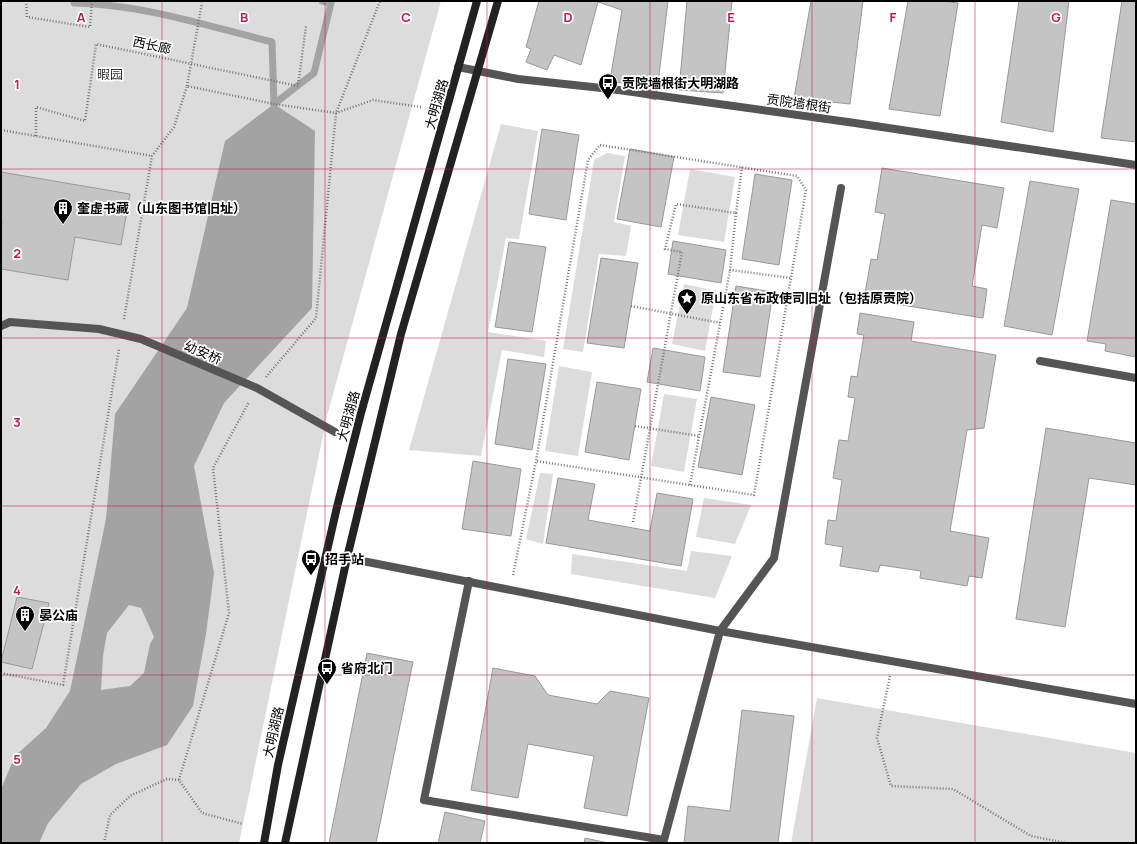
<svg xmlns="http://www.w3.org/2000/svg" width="1137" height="844" viewBox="0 0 1137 844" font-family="Manrope,'Noto Sans SC',sans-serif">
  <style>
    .green { fill: #dcdcdc }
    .water { fill: #a3a3a3; fill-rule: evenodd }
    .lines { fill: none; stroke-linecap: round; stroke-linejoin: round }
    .stream { stroke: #a3a3a3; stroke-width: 7 }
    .building { fill: #c4c4c4; stroke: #999 }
    .path { stroke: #777; stroke-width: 2.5; stroke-dasharray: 1 2; stroke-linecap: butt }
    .service { stroke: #555; stroke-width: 8 }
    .tertiary { stroke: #555; stroke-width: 8 }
    .secondary { stroke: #222; stroke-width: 8 }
    .grid { fill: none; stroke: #c2185b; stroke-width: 1; stroke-opacity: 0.55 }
    .labels { text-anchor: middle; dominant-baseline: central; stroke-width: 3.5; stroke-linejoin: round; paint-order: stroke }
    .street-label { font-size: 13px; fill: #000; stroke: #fff }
    .park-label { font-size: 13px; fill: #333; stroke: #fff }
    .poi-label { font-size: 13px; font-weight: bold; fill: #000; stroke: #fff; text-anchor: start }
    .grid-label { font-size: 13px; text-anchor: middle; font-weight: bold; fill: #c2185b; stroke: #fff; stroke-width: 3.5; stroke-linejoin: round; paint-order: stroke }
  </style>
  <rect width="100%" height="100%" fill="#fff"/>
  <g class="green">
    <polygon points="1,1 441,1 327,416 239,843 1,843"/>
    <polygon points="501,124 538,131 519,239 506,238 488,332 546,341 544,357 502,350 481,456 409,450"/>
    <polygon points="607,153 625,156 614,222 631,226 626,256 599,254 583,352 563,349 594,160"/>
    <polygon points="690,169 735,177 724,242 678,235"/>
    <polygon points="684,284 716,291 705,351 672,344"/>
    <polygon points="559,366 592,372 578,456 545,451"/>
    <polygon points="664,394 697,399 684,472 651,466"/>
    <polygon points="540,473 553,474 543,544 526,539"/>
    <polygon points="704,498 751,505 735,544 696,537"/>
    <polygon points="691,551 732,556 715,598 571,574 572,554 687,571"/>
    <polygon points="817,698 1136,753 1136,843 791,843"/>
  </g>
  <path class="water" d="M274 104 315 131 312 308 224 403 194 466 214 573 206 634 193 706 167 745 116 764 81 784 48 823 39 843H1V789L15 756 46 728 70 691 106 519 115 414 187 308 225 141ZM129 605 141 608 154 637 150 644 144 673 130 686 101 690 103 656 107 633Z"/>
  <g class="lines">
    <g class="stream">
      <path d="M74 1V3C141 4 208 26 272 42L274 104"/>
      <polyline points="274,104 314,73 331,3 322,1"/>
    </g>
  </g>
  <g class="building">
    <polygon points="539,1 668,1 656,100 636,95 637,87 610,80 622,10 598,2 581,65 554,55 547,70 526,62 531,49 526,47"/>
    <polygon points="687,1 732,1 723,93 679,90"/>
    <polygon points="811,1 863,1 850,104 794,98"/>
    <polygon points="908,1 941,1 958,3 940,116 889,109"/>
    <polygon points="1019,1 1069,1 1053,132 1001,122"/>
    <polygon points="1122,1 1136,1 1136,142 1101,138"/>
    <polygon points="542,129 579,135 566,220 529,214"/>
    <polygon points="630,149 674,157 661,227 617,219"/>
    <polygon points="882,168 1004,188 997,228 982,225 972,286 987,289 983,318 864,299 871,259 877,260 885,214 875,212"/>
    <polygon points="1,172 130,194 121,245 75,237 68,280 1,269 1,228 2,221 1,221"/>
    <polygon points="755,174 792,180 779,265 742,259"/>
    <polygon points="1030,181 1079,189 1052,335 1004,326"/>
    <polygon points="1111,200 1136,204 1136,357 1105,351 1106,344 1087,341"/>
    <polygon points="673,241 726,250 721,283 668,274"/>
    <polygon points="509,242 546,247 532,332 495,327"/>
    <polygon points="601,258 638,263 624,348 587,343"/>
    <polygon points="736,286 773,292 760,377 723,372"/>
    <polygon points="860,313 914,322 911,341 996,355 984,428 967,430 950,531 989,538 982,578 969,576 967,586 920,578 921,571 880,565 878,572 840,566 843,547 825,544 828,520 836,521 842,480 833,478 839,440 848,441 855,398 848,397 851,376 857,377 864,335 857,334"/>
    <polygon points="653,348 705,357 700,391 647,382"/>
    <polygon points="508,359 546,364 532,450 495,444"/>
    <polygon points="597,382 641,389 629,460 585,452"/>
    <polygon points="711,397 755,405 742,475 698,467"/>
    <polygon points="1046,428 1136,443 1136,485 1089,478 1065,627 1016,619"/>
    <polygon points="473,461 521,469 511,536 462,529"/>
    <polygon points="558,478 595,484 588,520 650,531 657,493 693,499 681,566 546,543"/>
    <polygon points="17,597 49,603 32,669 1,662"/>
    <polygon points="367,653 413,662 376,843 329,843"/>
    <polygon points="493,668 535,676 548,695 597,704 610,691 649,698 627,816 584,808 594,756 528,744 518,798 471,790"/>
    <polygon points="742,710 794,716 778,843 684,843 688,806 730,811"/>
    <polygon points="445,812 485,821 480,843 438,843"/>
    <polygon points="585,838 608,843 584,843"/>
  </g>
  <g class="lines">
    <g class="path">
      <polyline points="26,1 27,17 90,27 92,1"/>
      <polyline points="187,86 202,3"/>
      <polyline points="1,130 152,156"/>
      <polyline points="36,136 36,107 85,121 96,44 298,86 306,26"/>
      <polyline points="736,213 730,270 791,278"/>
      <polyline points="631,306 720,323"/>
      <polyline points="124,319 152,156 174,127 187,86 274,104 336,113 373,100 421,107"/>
      <polyline points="266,377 316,318 336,113 380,1"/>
      <polyline points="635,426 699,436"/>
      <polyline points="690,485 730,270"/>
      <polyline points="633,522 682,252 665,249 676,204 736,213 742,167"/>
      <polyline points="513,575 536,461 588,160 600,145 797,176 806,190 754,495 536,461"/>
      <polyline points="1,673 63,685 119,349"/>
      <polyline points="890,676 877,738 891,786 953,789 1031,836 1066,843"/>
      <polyline points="179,780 229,613 213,468 249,402"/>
      <polyline points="104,843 110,815 130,796 167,779 179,780 202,813 243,824"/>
    </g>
    <g class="service">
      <polyline points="1,326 10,322 99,329 141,339 257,388 335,432"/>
      <polyline points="1040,361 1136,378"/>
      <polyline points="347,558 720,631 1136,704"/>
      <polyline points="469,581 424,800 664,840 720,631 774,558 841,188"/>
    </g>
    <polyline class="tertiary" points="458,67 518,79 611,89 855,123 1136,165"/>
    <g class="secondary">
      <polyline points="264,843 278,765 337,507 361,413 477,1"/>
      <polyline points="285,843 347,558 401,334 498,1"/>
    </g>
  </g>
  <path class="grid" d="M162 1V843M325 1V843M487 1V843M650 1V843M812 1V843M975 1V843M1 169H1136M1 338H1136M1 506H1136M1 675H1136"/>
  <defs>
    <g id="bus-pin" transform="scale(1)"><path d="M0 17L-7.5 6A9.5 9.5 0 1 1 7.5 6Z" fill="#000" stroke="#fff"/><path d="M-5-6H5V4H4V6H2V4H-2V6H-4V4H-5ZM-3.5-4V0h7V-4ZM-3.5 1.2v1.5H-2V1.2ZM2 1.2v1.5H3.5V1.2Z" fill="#fff"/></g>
    <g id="building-pin" transform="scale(1)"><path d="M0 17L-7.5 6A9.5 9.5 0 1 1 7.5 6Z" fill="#000" stroke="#fff"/><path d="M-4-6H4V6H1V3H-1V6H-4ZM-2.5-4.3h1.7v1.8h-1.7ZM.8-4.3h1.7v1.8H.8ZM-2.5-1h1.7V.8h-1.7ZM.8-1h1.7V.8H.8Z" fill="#fff"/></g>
    <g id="sight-pin" transform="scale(1)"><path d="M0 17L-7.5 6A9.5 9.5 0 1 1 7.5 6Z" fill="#000" stroke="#fff"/><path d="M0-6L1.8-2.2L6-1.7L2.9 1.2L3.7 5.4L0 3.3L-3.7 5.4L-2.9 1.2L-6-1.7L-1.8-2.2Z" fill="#fff"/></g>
  </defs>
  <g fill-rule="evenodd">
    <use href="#bus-pin" x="608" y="83"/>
    <use href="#building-pin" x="63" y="208"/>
    <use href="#sight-pin" x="687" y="298"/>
    <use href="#bus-pin" x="311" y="559"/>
    <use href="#building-pin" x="25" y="615"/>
    <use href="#bus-pin" x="327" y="668"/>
  </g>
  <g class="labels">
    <g class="street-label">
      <text transform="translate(152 45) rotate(12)">西长廊</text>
      <text transform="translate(799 103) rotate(8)">贡院墙根街</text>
      <text transform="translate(436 104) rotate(-74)">大明湖路</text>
      <text transform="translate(203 352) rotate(23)">幼安桥</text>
      <text transform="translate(348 416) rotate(-75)">大明湖路</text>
      <text transform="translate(273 732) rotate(-77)">大明湖路</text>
    </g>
    <g class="park-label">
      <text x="110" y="74">暇园</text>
    </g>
    <g class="poi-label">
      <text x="622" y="83">贡院墙根街大明湖路</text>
      <text x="77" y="208">奎虚书藏（山东图书馆旧址）</text>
      <text x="701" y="298">原山东省布政使司旧址（包括原贡院）</text>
      <text x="325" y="559">招手站</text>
      <text x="39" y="615">晏公庙</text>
      <text x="341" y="668">省府北门</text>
    </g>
  </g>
  <g class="grid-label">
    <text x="81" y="22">A</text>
    <text x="244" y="22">B</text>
    <text x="406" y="22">C</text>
    <text x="568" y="22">D</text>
    <text x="731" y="22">E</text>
    <text x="893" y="22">F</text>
    <text x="1056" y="22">G</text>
    <text x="17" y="89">1</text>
    <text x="17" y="258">2</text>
    <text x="17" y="427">3</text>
    <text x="17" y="595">4</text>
    <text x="17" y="764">5</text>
  </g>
  <rect width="1137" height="844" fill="none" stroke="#000000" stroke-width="4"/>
</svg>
